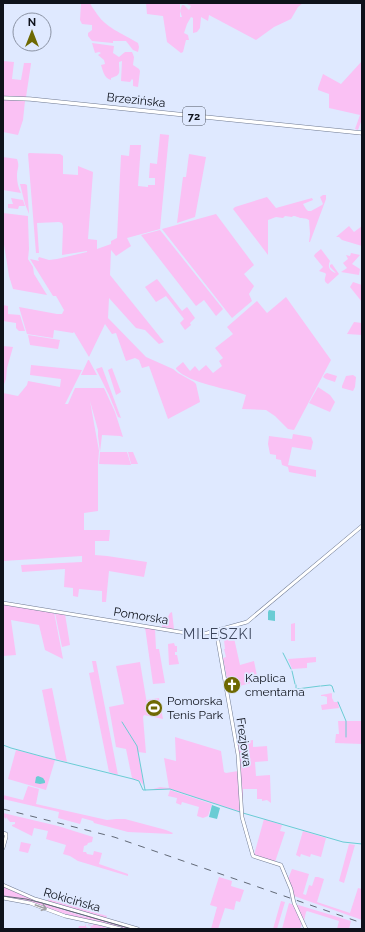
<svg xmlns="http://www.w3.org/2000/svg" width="365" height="932" viewBox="0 0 365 932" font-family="Raleway,sans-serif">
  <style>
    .green { fill: #fac1f4 }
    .water { fill: #6accd4 }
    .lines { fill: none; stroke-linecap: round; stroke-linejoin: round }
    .stream { stroke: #6accd4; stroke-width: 1 }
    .secondary-casing { stroke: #6f7a92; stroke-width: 4 }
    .primary-casing { stroke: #6f7a92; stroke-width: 4.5 }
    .secondary { stroke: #fff; stroke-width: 3 }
    .primary { stroke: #fff; stroke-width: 3.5 }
    .tram { stroke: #626977; stroke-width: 1 }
    .rail { stroke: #626977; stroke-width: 1; stroke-dasharray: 7 7; stroke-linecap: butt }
    .oneway { stroke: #9fa0a4 }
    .labels { text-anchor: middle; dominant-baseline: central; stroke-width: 3.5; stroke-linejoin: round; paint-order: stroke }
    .shield { fill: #dfe9ff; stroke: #4d525f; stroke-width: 1 }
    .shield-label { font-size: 11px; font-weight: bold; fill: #0e121b }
    .street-label { font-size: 12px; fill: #0e121b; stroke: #dfe9ff }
    .poi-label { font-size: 12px; fill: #0e121b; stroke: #dfe9ff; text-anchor: start }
    .quarter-label { font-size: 14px; letter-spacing: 1px; fill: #3c455b; stroke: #dfe9ff }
  </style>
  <rect width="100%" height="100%" fill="#dfe9ff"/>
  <g class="green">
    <path d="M81 3H90C91 6 93 8 95 11 105 28 122 33 138 43L139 47 138 52 133 50 126 41H113V43L92 41 88 36V33L92 30V25L82 24 80 20Z"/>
    <polygon points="146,3 180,3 180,17 182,17 180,11 182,5 184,5 189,10 191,6 185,3 303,3 298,7 291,19 274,27 256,40 209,15 208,21 201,17 200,28 197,32 193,33 193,18 191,17 187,24 184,33 188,35 189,40 186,40 183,52 181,53 167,42 163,16 147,14"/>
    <path d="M92 43 114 46 113 53 119 57 125 52H132L134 57 133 65 139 69 140 71 138 87 133 86V80L132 79 130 82 121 81 122 61 119 62C119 72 122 75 111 78V80C104 78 103 71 101 65L105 64 104 60 98 55 101 53 99 52 95 53Z"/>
    <polygon points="3,61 14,62 12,79 21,80 24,63 31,63 31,64 26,97 3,96"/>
    <polygon points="362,61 362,119 358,130 355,129 360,115 329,108 329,94 318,90 318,88 323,74 341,84"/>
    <polygon points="3,100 24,100 25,101 23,120 18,135 3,132"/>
    <polygon points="160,134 169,135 160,229 127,238 131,246 116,256 111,250 110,275 164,342 159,344 145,330 136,328 109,298 108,318 146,357 173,369 178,373 194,382 196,384 200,402 168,419 149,366 142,368 139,360 135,358 126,361 116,333 112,334 105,324 89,357 74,332 73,333 54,330 53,338 27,334 19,307 57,314 62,314 64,310 56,296 53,296 30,259 39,261 38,259 39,257 49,260 57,259 87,252 87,251 62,255 63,226 62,223 59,222 37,223 39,253 36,253 28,154 29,153 60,154 63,156 63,174 78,175 78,166 93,172 88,239 97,240 97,249 111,244 111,241 117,238 121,155 129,156 130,145 141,145 138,186 148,187 148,185 155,185 155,178 149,178 150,163 157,164"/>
    <polygon points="189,154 206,157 195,217 177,223 183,177 186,177"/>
    <path d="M3 157 17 159C20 167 17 168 17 176 17 182 18 187 21 193L3 190Z"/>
    <polygon points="20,184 25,184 27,185 29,214 25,204"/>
    <path d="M323 195H326V199L310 242H309L310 234 309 220C306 218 305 219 302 218 298 218 297 216 293 216L292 217 285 216 283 218 276 217 268 220V255L233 209 235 207 267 197 276 208 312 198 313 200 303 204 306 209 308 211H311L322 205 323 204 320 197Z"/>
    <polygon points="11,198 23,200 25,206 19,206 18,209 8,208 8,204 13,204"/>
    <polygon points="3,213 28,216 28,219 29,249 28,259 33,267 34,274 47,295 13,289 9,276 3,238"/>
    <polygon points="216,214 254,265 244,274 254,286 249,294 252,301 232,318 162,229"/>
    <polygon points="349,226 354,232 362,226 362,246 342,240 339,237 336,237"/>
    <polygon points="160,230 223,309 216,316 204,300 196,306 141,235"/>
    <path d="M321 249 330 261C327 267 330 271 336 273L330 267V265L332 264 339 274 328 284C323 281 325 279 326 274L325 273 319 271 323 267 314 256 315 254Z"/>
    <polygon points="351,253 360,255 352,264 360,269 359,275 341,272 347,268 343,263 348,259 346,255 350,256"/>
    <polygon points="157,279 182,311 187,307 195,318 190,323 191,325 185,330 180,323 184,319 166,296 156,302 145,287"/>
    <polygon points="353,282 362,285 362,302 350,287"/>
    <path d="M286 297 331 360 294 430 288 429 275 416 266 410 242 409 246 395C227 388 190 384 176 369V368L183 362 190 371 195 366 199 371 206 365 213 373 222 366 219 361 223 358 215 348 233 334 227 327 257 301 267 313Z"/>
    <polygon points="3,305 8,306 8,314 20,315 25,331 19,331 16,328 16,323 3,321"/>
    <polygon points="354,322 362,323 362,335 347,334"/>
    <polygon points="28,335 60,340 58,349 30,345"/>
    <polygon points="3,346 13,347 7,368 6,379 3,387"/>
    <polygon points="88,360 89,360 97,375 81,375"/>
    <polygon points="31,365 82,370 65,404 68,404 75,388 104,388 115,412 123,437 120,436 102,435 100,452 127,452 131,465 99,464 100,452 98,436 98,430 90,401 99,451 98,464 98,511 84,513 84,530 110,530 109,541 95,541 95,555 107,556 147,562 144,577 109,571 106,602 102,602 102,591 79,589 78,597 73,596 73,588 64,587 65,569 22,572 21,565 82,562 82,556 3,561 3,393 18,396 27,385 28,381 60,387 61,379 30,375"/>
    <polygon points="102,367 121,418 118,417 109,395 96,369"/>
    <polygon points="112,368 121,392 116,395 108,370"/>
    <polygon points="327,373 337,376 335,382 326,379 323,377 325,374"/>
    <polygon points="353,375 356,377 355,387 353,391 342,388 342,386 346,376"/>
    <polygon points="318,387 330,395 335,402 330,412 309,403"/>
    <polygon points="293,434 311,437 313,442 311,450 292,447 288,465 316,470 316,477 289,472 288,467 282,465 281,460 276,459 276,455 270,454 268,444 269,436 292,439"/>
    <polygon points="128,452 133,452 138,464 131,464"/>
    <polygon points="3,604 54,612 63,659 45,650 39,625 11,620 16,655 3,656"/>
    <polygon points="172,612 174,629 162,627 162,624 164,622 165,616 168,617 170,613"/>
    <polygon points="55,613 65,614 70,645 62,647"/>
    <polygon points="295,623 295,641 291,641 291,624"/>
    <polygon points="145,627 155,629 156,649 159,649 165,683 153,684"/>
    <polygon points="234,638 240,665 254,661 258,681 229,689 223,658 226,657 224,649 225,649 224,640"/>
    <polygon points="174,643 175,646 177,646 177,652 175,652 175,655 177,655 179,664 169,665 168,644"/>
    <polygon points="316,657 316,662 307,663 307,668 292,669 288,659"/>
    <polygon points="92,661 96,661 118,775 109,772 89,673 94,672"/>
    <polygon points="140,662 149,716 144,715 143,717 146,753 138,752 144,786 140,781 132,778 126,749 116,747 109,707 124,704 116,666"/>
    <polygon points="52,688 67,762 56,759 42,690"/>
    <polygon points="332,692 332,698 334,702 338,702 339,708 322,710 321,705 327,704 327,697 324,696 321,696 321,695 332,693"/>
    <polygon points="159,698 163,719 149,716 147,700"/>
    <polygon points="338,721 362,721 362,744 335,743 336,734 339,734"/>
    <polygon points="175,737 221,751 224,772 226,773 238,771 241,812 170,789 150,790 160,787 169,788 164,758 176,761"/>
    <polygon points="253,740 253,747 267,746 268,761 255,762 256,776 270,775 271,803 267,800 262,801 262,799 257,799 257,789 243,789 243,803 242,804 237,743"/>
    <polygon points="16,750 55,760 46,790 8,779"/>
    <polygon points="28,786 39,789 36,804 107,820 116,819 125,819 166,830 173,833 172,834 128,832 94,823 93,821 82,818 80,824 58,818 59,812 3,799 3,795 23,800"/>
    <polygon points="170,790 212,804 208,816 203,818 197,816 199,807 182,802 181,805 176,803 177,798 168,796"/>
    <polygon points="3,813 58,826 93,837 92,842 88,843 87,845 84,846 83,852 86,852 87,854 93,855 94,851 102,853 99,864 128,874 128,876 78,861 70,856 63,854 66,845 46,839 48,831 34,828 32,836 12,826 12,825 15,824 15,822 10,822 6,817 6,819 3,816"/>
    <polygon points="264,819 282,825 280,831 285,832 275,862 254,855"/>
    <polygon points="303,831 326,838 321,857 311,854 310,857 301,854 300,857 296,855"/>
    <polygon points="21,842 31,844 28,853 19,851"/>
    <polygon points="349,844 355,845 344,883 339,881"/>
    <polygon points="292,869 309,874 303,894 306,895 309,885 312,886 315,877 318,877 324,879 317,902 350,913 358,888 362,889 362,920 294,896 288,879"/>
    <polygon points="219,877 232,881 231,886 244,890 240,902 236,901 234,910 225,908 218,929 211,929 217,907 210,905"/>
    <polygon points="3,887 31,898 51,905 51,906 86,917 86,915 134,929 127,929 99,922 77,917 58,912 33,903 3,897"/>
    <polygon points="48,899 107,916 106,918 59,905 59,903 56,903 56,904 48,901"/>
    <polygon points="281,901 285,902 277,929 273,929"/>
    <polygon points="289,903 294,905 304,929 302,924 300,929 282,929"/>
    <polygon points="295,904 351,921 349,929 337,929 339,921 307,911 306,912 304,921"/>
    <polygon points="86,924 86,927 90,929 91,926 88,925 88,924 92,926 94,924 111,929 78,929 79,926 85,926"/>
  </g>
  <g class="water">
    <polygon points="269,610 275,611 275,621 268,620 268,612"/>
    <polygon points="38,776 43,778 45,781 45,783 40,784 35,783 36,777"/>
    <polygon points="212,805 220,808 217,819 209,817"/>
  </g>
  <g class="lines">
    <g class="stream">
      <polyline points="283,653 291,669"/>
      <polyline points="292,671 295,684"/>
      <polyline points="296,685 296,688"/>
      <polyline points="321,686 330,685 332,686 334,692"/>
      <polyline points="297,689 320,686"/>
      <polyline points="338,702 346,721 346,737"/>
      <polyline points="122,722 137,746 145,790 170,789 240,812"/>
      <polyline points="3,745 11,748 44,757 133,779 139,781 143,790 145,790"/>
      <polyline points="243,813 343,842 362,844"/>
    </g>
    <g class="secondary-casing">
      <g id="secondary">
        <polyline points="3,603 192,634 207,633 247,622 362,526"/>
        <polyline points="216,630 238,755 242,817 253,856 281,865 291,889 294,903 306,929"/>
        <polyline points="3,833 6,834 6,837 3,848"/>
        <polyline points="3,885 35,899 138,929"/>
        <polyline points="3,898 30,903 65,916 102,924 121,929"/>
      </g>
    </g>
    <g class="primary-casing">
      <polyline id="primary" points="3,98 30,99 362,133"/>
    </g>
    <use href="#secondary" class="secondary"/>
    <use href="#primary" class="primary"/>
    <polyline class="tram" points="3,896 26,899 42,903 132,929"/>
    <polyline class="rail" points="3,809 114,837 362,923"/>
  </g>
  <defs><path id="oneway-shaft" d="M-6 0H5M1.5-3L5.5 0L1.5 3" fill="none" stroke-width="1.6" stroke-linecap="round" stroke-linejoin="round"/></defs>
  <use class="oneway" href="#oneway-shaft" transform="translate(41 907) rotate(20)"/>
  <defs>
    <g id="church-disc" transform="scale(0.9)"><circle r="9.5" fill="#6e6902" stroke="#dfe9ff"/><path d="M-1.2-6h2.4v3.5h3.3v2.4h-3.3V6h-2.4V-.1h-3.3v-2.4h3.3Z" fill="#fff"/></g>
    <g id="stadium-disc" transform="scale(0.9)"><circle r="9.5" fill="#6e6902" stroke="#dfe9ff"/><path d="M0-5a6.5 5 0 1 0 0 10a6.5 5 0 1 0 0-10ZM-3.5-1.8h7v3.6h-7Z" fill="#fff"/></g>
  </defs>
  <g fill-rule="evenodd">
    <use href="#church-disc" x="232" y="685"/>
    <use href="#stadium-disc" x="154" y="708"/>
  </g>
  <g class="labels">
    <rect class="shield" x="183" y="107" width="22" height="18" rx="3"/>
    <g class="shield-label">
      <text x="194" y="116">72</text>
    </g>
    <g class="street-label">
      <text transform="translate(136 100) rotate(6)">Brzezińska</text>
      <text transform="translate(141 616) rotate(9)">Pomorska</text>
      <text transform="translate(244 742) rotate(82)">Frezjowa</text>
      <text transform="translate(72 900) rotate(16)">Rokicińska</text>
    </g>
    <g class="poi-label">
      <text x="245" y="678">Kaplica<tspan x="245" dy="14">cmentarna</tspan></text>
      <text x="167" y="701">Pomorska<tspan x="167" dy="14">Tenis Park</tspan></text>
    </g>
    <g class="quarter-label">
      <text x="218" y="634">MILESZKI</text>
    </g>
  </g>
  <rect width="365" height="932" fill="none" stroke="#0e121b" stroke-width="8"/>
  <g transform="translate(32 32)"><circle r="19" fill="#dfe9ff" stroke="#8b93a4"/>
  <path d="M0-3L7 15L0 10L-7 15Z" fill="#6e6902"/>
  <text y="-6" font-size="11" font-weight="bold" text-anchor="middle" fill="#0e121b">N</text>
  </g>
</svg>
